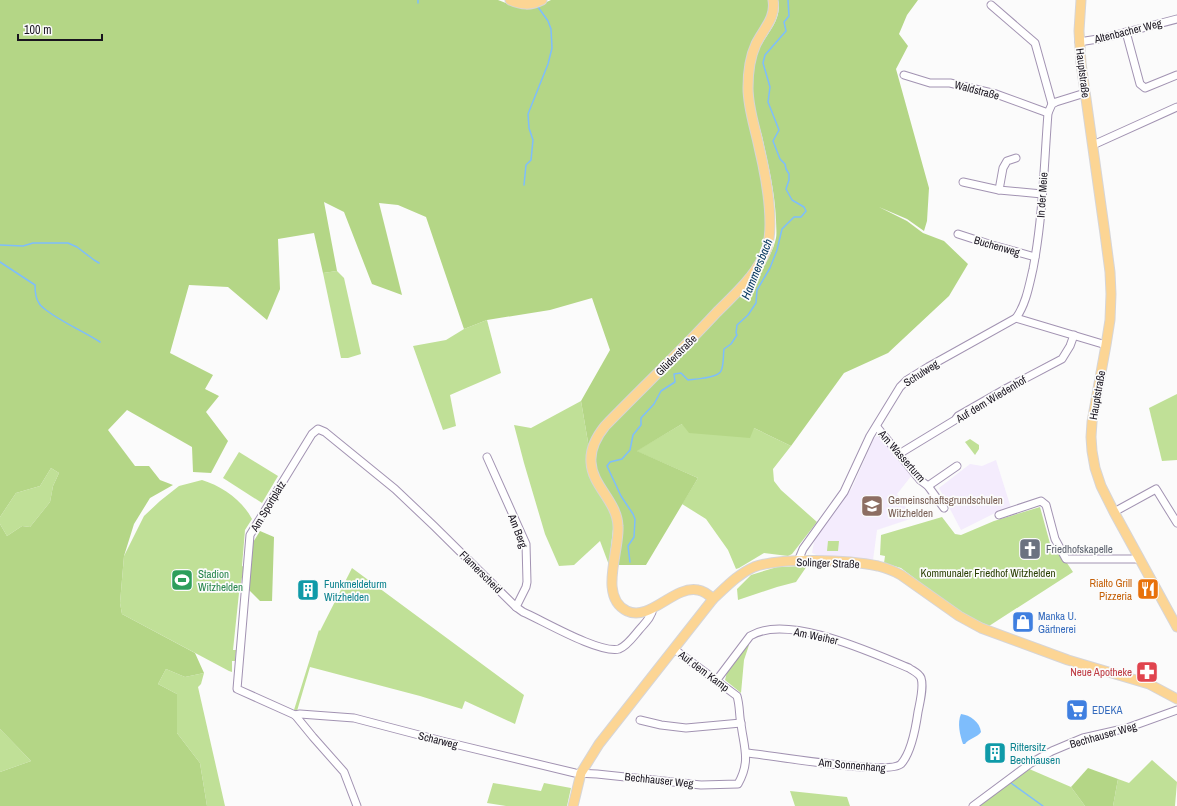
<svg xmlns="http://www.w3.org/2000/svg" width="1177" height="806" viewBox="0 0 1177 806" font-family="'Archivo Narrow',sans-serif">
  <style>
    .built { fill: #f4ecfd }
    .green { fill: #c0e097 }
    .forest { fill: #b4d686 }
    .water { fill: #7ebdfc }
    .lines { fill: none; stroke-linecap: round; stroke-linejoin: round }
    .stream { stroke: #7ebdfc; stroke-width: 1.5 }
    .minor-casing { stroke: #a293b2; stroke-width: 9 }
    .major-casing { stroke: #d6d5d7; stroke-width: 11 }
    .minor { stroke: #fff; stroke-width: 7 }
    .major { stroke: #fcd594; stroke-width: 9 }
    .labels { text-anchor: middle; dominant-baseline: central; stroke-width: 3.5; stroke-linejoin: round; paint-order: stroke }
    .street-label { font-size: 11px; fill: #19141f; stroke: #fbfbfb }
    .education-label { font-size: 11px; fill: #785e54; stroke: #fbfbfb; text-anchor: start }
    .worship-label { font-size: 11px; fill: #5b616d; stroke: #fbfbfb; text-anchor: start }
    .park-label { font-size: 11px; fill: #2b3f04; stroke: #fbfbfb }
    .leisure-label { font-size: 11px; fill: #27864d; stroke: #fbfbfb; text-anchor: start }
    .food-label { font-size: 11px; fill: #c56008; stroke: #fbfbfb; text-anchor: end }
    .culture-label { font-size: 11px; fill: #0d838f; stroke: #fbfbfb; text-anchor: start }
    .shop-label { font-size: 11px; fill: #366cbe; stroke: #fbfbfb; text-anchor: start }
    .health-label { font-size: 11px; fill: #be3a42; stroke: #fbfbfb; text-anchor: end }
    .water-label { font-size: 12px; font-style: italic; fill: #06365e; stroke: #fbfbfb }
  </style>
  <rect width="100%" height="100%" fill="#fbfbfb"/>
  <g class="built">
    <polygon points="879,435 912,475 897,494 913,518 877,530 873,560 821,557 812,553 815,537 852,488 874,438"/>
    <polygon points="996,460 1011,508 993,514 961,530 939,488 970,464 982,466"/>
  </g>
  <g class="green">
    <polygon points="337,271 344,278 361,354 348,358 341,358 323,273"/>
    <polygon points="487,320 501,373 450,395 456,426 443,430 413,346 446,340 464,329"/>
    <polygon points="1177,394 1177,460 1162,461 1149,408"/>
    <polygon points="581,401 589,448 614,520 609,565 600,541 574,565 559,566 545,534 524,463 514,425 531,428"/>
    <polygon points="682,424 754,428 791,446 773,469 774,481 781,490 817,522 792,554 788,556 764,553 739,568 736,569 728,550 706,519 682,504 698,478 636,451"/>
    <polygon points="970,439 979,445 979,449 975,455 965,442"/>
    <polygon points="239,452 278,476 262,503 223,478"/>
    <polygon points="51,468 59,473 53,486 50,502 30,527 22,526 7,536 0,524 0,517 16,493 40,486"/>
    <path d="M202 480C222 486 242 500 252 519L245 530 242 566 244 567 239 593 233 650H236L235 661H232V672L229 671 122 614 120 603 124 556 144 516 160 501 179 486Z"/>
    <polygon points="1040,507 1051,547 1055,545 1073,572 989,626 972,618 951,606 901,568 884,563 885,556 880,555 881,535 942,517 955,534 961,535 994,521"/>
    <polygon points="828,541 839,541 838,551 827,551"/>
    <polygon points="807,566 796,582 777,587 738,600 737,589 751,575 777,567"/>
    <polygon points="352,568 524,695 515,724 465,701 462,709 420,696 310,667 297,711 294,710 319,630 320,631"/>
    <polygon points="749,645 744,660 741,693 725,680 727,672 746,646"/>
    <polygon points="166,669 185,677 204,673 201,684 198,687 225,806 207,806 200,763 177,733 177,694 158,684"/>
    <polygon points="0,729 2,731 31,761 0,772"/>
    <polygon points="1152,760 1177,782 1175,806 1113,806 1118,779 1129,783"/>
    <polygon points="1027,768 1071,787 1085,806 978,806"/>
    <polygon points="493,783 541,791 544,783 571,788 567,806 506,806 487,803"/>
    <polygon points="790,791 847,797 850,806 795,806"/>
  </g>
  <g class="forest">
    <path d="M0 0H498C523 10 526 11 551 0H769C774 28 744 54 743 83 743 99 748 115 752 131 759 161 772 215 764 245 761 257 753 267 746 277L589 448 581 401 610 350 592 298 550 310 487 320 464 329 426 217 398 205 379 203 402 295 372 284 344 212 324 202 337 271 323 273 314 233 278 239 280 289 267 320 228 287 189 285 170 353 213 375 205 389 219 396 206 412 228 441 211 473 193 472 192 447 127 410 108 430 135 466H149L160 480 173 485 150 498 134 524 124 556 120 603 122 614 195 653 204 673 185 677 166 669 158 684 177 694V733L200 763 207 806H0V772L31 761 0 729V524L7 536 22 526 30 527 50 502 53 486 59 473 51 468 40 486 16 493 0 517Z"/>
    <path d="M778 0H918L907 15 899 34 908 46 896 69 929 188 927 221 924 231 907 219 879 207 907 221 923 233 944 241 968 264 949 296 888 353 844 373 791 446 754 428 750 438 689 433 682 424 637 451 698 478 646 565H616V506L595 470V452L599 443 607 429 756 279C763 267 773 253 776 238 777 233 776 226 776 220 775 192 768 164 762 136 758 121 753 107 753 91 752 78 753 65 758 52 764 35 783 21 778 0Z"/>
    <polygon points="260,531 274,537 272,601 260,601 248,589 252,544"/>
    <polygon points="1088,768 1118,779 1113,806 1085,806 1071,787"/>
  </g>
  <path class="water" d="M961 714C970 715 980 722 981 732 977 738 969 738 965 744H963C960 735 957 723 961 714Z"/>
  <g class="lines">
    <g class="stream">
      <polyline points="418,3 418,0"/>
      <polyline points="524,185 526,165 531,160 533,140 529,128 528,114 548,64 552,48 551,29 548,21 538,7"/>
      <polyline points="0,245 23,246 33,243 68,243 77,247 94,260 99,263"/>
      <path d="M0 262 35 285C35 290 36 299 39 303 40 306 44 308 46 310 63 323 83 331 100 342"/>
      <path d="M630 562 628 546 634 537 635 519 633 514 621 496 607 466 610 462 622 459 630 450 633 435 641 425V418L654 404 661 391 675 382 674 374 681 373 688 380C696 379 718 378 721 371 724 365 723 356 724 349L731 344 737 335 736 333 737 325 748 315 756 303 757 290 770 268 777 250 782 229 794 217H801L806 211 804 207 792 200 786 189 789 180V174L786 169 785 164 780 159 773 141 779 130 768 102 770 87 763 63 765 55 786 31 784 22 789 16 788 0"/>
      <polyline points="1011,783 1043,806"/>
    </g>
    <g class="minor-casing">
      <g id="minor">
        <polyline points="991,5 1035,43 1052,104"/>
        <polyline points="1126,32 1140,84 1145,88 1177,75"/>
        <polyline points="1079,42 1104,38 1177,19"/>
        <polyline points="904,75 930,83 950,83 996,94 1048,113"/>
        <polyline points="1093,145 1177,107"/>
        <polyline points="1016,158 1007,161 1003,168 999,190 1042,194"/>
        <polyline points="963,182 999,190"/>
        <polyline points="958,234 992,245 1035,257"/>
        <path d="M1016 318C1026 304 1029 286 1033 269 1043 217 1044 165 1048 113L1052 104 1056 102 1085 93"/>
        <polyline points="877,427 920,480 928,486 944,508"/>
        <polyline points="899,454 955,420 958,416 1007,388 1062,359 1070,346 1074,335"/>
        <polyline points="487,457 526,544 527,582 526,587 516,607"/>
        <polyline points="928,486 957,466"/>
        <polyline points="1114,512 1156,489 1177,523"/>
        <polyline points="999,515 1041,501 1046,505 1055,539 1066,559 1139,559"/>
        <polyline points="798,561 803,549 844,492 870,436 900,387 907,380 928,367 1016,318 1106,345"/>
        <path d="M716 681 750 636C787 613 872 653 909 668 913 671 919 673 921 678 924 687 920 702 918 712 916 726 911 753 901 764 888 776 770 755 747 753"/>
        <path d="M295 715 300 714 354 718 442 741 575 773 597 774 701 785 738 784C751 761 744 748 741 724 739 715 740 706 737 696L674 649"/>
        <polyline points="640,720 661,725 686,728 741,723"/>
        <path d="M357 806 344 772 313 737 295 715 237 689 250 535 312 434 318 429 325 432 395 489 434 526 516 607 523 612C542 620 599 654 619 649 627 646 633 637 639 630 645 623 652 617 653 608"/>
        <polyline points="973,806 1031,763 1052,751 1083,738 1127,728 1177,710"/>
      </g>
    </g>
    <g class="major-casing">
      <g id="major">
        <path d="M510 0C522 5 530 6 542 0"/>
        <polyline points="1081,0 1079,31 1081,63 1105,234 1110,272 1111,294 1110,320 1106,345 1092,422 1091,437 1092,451 1095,468 1101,486 1114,512 1177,627"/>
        <path d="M713 599C709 595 704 591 698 590 674 585 650 622 627 611 598 597 620 550 618 526 617 501 592 486 591 462 590 449 597 436 605 426 642 388 681 351 717 312 734 295 753 278 763 257 769 247 770 235 770 224 770 198 765 172 759 147 755 127 748 108 748 88 748 73 750 57 756 44 764 28 776 18 773 0"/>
        <path d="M573 806 581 773 599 744 713 599C726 587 738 574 754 567 780 557 850 560 878 566 886 568 894 571 901 575L959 616 981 628 1068 660 1149 684 1177 699"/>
      </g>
    </g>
    <use href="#minor" class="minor"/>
    <use href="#major" class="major"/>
  </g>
  <defs>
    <g id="school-square" transform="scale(1.15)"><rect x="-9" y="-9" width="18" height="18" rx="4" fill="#8d6e63" stroke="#fbfbfb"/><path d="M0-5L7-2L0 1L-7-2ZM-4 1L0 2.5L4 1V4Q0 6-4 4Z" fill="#fff"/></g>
    <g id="church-square" transform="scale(1.15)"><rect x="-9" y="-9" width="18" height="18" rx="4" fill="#6b7280" stroke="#fbfbfb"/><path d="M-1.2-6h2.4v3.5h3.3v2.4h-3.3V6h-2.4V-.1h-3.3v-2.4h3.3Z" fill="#fff"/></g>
    <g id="stadium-square" transform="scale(1.15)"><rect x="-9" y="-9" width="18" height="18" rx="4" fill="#2e9e5b" stroke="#fbfbfb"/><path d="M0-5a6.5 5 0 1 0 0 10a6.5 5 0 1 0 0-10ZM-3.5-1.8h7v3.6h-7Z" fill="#fff"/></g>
    <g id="restaurant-square" transform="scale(1.15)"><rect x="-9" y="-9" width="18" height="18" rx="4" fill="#e8710a" stroke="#fbfbfb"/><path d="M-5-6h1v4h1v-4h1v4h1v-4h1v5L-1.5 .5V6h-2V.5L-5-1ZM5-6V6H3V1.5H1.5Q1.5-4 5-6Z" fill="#fff"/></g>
    <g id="building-square" transform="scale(1.15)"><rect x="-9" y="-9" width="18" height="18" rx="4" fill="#0f9aa8" stroke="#fbfbfb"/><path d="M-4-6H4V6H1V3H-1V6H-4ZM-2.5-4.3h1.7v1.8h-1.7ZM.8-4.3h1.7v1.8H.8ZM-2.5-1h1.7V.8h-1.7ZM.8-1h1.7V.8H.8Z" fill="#fff"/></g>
    <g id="shop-square" transform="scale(1.15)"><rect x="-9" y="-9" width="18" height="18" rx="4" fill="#3f7fe0" stroke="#fbfbfb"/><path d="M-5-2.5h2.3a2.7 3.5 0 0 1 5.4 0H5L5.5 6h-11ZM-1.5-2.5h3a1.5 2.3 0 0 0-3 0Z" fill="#fff"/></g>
    <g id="pharmacy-square" transform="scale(1.15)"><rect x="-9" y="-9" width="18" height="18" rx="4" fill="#e0444e" stroke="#fbfbfb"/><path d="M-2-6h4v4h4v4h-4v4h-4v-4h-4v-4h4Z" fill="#fff"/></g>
    <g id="supermarket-square" transform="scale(1.15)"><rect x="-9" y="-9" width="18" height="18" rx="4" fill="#3f7fe0" stroke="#fbfbfb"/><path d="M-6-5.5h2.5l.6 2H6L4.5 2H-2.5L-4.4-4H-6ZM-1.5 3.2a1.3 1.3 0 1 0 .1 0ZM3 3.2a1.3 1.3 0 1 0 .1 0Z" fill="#fff"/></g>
  </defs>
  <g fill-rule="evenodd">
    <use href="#school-square" x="872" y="506"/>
    <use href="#church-square" x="1030" y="549"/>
    <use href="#stadium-square" x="182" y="580"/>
    <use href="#restaurant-square" x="1148" y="589"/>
    <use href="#building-square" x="308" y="590"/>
    <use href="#shop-square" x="1023" y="622"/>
    <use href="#pharmacy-square" x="1147" y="672"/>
    <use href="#supermarket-square" x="1077" y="710"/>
    <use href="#building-square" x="995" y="753"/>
  </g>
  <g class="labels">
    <g class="street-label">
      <text transform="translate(1128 31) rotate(-14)">Altenbacher Weg</text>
      <text transform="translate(1083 73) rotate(83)">Hauptstraße</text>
      <text transform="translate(977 90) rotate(15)">Waldstraße</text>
      <text transform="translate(1042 195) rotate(-86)">In der Meie</text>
      <text transform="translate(997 246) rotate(16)">Buchenweg</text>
      <text transform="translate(676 355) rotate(-45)">Glüderstraße</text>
      <text transform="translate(921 373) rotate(-33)">Schulweg</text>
      <text transform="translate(1097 395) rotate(-80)">Hauptstraße</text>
      <text transform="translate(991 399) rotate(-31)">Auf dem Wiedenhof</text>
      <text transform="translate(902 456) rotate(49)">Am Wasserturm</text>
      <text transform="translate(268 506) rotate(-59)">Am Sportplatz</text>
      <text transform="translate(518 531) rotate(69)">Am Berg</text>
      <text transform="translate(828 563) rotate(2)">Solinger Straße</text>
      <text transform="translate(481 572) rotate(45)">Flamerscheid</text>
      <text transform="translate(816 636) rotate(12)">Am Weiher</text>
      <text transform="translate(704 671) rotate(37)">Auf dem Kamp</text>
      <text transform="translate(1103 735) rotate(-16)">Bechhauser Weg</text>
      <text transform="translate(438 740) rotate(14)">Scharweg</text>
      <text transform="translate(852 765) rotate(5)">Am Sonnenhang</text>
      <text transform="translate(659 780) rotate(6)">Bechhauser Weg</text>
    </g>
    <g class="education-label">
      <text x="888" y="500">Gemeinschaftsgrundschulen<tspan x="888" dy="13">Witzhelden</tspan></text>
    </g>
    <g class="worship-label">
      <text x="1046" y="549">Friedhofskapelle</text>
    </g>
    <g class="park-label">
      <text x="988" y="573">Kommunaler Friedhof Witzhelden</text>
    </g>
    <g class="leisure-label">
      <text x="198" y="574">Stadion<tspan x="198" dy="13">Witzhelden</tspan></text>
    </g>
    <g class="food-label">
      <text x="1132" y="583">Rialto Grill<tspan x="1132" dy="13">Pizzeria</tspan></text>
    </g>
    <g class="culture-label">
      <text x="324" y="584">Funkmeldeturm<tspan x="324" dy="13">Witzhelden</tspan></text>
      <text x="1010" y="747">Rittersitz<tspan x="1010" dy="13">Bechhausen</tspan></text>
    </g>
    <g class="shop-label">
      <text x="1038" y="616">Manka U.<tspan x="1038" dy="13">Gärtnerei</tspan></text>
      <text x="1092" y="710">EDEKA</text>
    </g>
    <g class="health-label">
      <text x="1132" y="672">Neue Apotheke</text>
    </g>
    <g class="water-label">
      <text transform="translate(757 269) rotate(-68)">Hammersbach</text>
    </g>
  </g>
  <path d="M18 34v6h84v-6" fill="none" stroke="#19141f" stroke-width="2"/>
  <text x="24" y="34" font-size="12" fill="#19141f" stroke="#fbfbfb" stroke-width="3" paint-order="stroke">100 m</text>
</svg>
